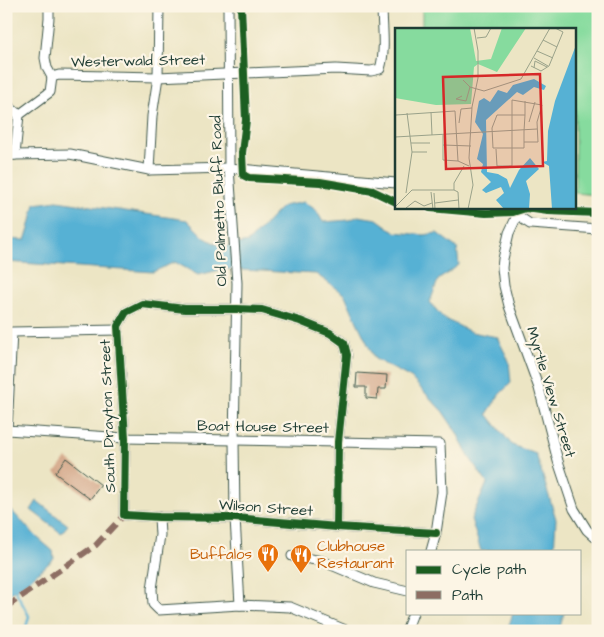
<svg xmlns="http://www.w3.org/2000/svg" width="604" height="637" viewBox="0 0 604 637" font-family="'Architects Daughter',sans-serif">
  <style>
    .green { fill: #86db9e; stroke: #528c69 }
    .water { fill: #56b1d4; stroke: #3a7784 }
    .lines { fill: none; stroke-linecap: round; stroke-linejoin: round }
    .stream { stroke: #56b1d4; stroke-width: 2.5 }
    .building { fill: #d4a88a }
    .minor-casing { stroke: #3e564a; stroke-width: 11 }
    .minor { stroke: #fff; stroke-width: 9 }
    .quiet { stroke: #8d6e63; stroke-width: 6; stroke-dasharray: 12 6; stroke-linecap: butt }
    .cycleway-casing { stroke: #fcf5e5; stroke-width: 11 }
    .cycleway { stroke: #1b5e20; stroke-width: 8 }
    .labels { text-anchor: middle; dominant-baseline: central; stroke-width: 4.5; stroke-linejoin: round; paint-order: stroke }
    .street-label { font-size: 15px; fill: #1f3d34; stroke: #fcf5e5 }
    .food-label { font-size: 15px; fill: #c56008; stroke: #fcf5e5; text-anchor: start }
    .inset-road { fill: none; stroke: #9aa28a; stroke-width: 1 }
    .view { fill: #d62828; fill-opacity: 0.15; stroke: #d62828; stroke-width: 2.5 }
    .inset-edge { fill: none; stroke: #1f3d34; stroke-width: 2.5 }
  </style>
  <rect width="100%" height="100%" fill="#fcf5e5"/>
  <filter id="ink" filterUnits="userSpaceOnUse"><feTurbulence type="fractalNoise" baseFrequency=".02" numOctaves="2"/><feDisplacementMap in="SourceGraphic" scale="10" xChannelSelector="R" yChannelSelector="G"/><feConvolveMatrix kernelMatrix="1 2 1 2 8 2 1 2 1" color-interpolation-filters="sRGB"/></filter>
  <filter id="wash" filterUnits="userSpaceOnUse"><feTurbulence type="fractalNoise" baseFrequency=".0096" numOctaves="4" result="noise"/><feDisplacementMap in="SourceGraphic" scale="20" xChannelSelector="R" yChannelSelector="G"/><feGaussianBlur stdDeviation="1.12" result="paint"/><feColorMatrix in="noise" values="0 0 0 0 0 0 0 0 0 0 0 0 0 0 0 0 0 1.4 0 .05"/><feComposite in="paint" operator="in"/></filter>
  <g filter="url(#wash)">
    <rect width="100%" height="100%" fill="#ece5c4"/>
    <polygon class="green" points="422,6 598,6 598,195 575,193 575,29 422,29"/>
    <g class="water">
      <polygon points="57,201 187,220 205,238 222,247 248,242 283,206 304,202 316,210 323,222 350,220 358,216 377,219 395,232 424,235 437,233 457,248 459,265 438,280 430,302 443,318 471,332 497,337 509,361 511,383 499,395 487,414 512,445 536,454 556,519 554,551 481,551 471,519 487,483 469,457 457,433 443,412 411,378 375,359 357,322 345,295 316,274 224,269 198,275 175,262 153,272 6,262 6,239 25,240 29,229 35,204"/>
      <polygon points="37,501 68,525 61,533 31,510"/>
      <polygon points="6,505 38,538 53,551 54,559 22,586 6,596"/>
      <polygon points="513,613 564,613 560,627 558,631 507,631"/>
    </g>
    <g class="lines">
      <polyline class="stream" points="15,590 29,616 25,631"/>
    </g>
    <g id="blocks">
      <g class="building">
        <polygon points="357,373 387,375 386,389 378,389 377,399 366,398 366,387 356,387"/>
        <polygon points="66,458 101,485 90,499 55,473"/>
      </g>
    </g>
  </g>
  <g filter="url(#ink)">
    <use href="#blocks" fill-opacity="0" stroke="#3e564a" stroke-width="1"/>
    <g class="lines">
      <g class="minor-casing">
        <g id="minor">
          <polyline points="49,6 49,18 45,58 47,68 52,77"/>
          <polyline points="228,6 229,168 237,283 234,440 235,518 240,605"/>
          <polyline points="6,104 19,115"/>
          <path d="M15 155 19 115 50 92 52 77 59 75 158 77 336 69 371 71 380 69C386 50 382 26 382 6"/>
          <polyline points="6,156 15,155 70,154 149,170 229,168 396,183"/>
          <polyline points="149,170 152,116 158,77 159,6"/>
          <polyline points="506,208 530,224 598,229"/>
          <polyline points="517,216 509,233 503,259 502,268 504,286 509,306 539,388 558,461 574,509 587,530 598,540"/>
          <polyline points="118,330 12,332 7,430 125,438 440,444 442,492 436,533 431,551"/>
          <polyline points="159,517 160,535 152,589 153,604 159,610 240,605 290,607 348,631"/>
          <polyline points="337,527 338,442 347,355 344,343 330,333 300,321 262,310 237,309 185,309 142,304 126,312 118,326 125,438 124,515 159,517 235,518 337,527 436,533"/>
          <polyline points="292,556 322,561 374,583 408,591"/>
          <polyline points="406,631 413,613"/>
        </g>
      </g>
      <use href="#minor" class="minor"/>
      <polyline class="quiet" points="6,607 96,545 124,515"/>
      <g class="cycleway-casing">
        <g id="cycleway">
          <polyline points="241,6 246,120 242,153 243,175 249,178 320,182 373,191 396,202"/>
          <polyline points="430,208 486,213 513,212 526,208 548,211 598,213"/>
          <polyline points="337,527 338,442 347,355 344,343 330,333 300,321 262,310 237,309 185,309 142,304 126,312 118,326 125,438 124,515 159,517 235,518 337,527 436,533"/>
        </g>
      </g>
      <use href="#cycleway" class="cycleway"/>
    </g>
  </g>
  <defs>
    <g id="restaurant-pin" transform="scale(1.125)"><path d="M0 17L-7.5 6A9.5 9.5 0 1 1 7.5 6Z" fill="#e8710a" stroke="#fcf5e5"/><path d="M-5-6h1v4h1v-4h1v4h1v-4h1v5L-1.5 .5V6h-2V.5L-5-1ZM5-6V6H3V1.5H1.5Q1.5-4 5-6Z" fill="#fff"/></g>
  </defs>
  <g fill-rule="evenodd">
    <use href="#restaurant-pin" x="268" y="554"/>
    <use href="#restaurant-pin" x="301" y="555"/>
  </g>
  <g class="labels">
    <g class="street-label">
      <text transform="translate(138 61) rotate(-1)">Westerwald Street</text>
      <text transform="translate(219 201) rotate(-92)">Old Palmetto Bluff Road</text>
      <text transform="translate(551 392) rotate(73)">Myrtle View Street</text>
      <text transform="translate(108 416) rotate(-92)">South Drayton Street</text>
      <text transform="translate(263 427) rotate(1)">Boat House Street</text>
      <text transform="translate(266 508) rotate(4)">Wilson Street</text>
    </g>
    <g class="food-label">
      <text x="317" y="546">Clubhouse<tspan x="317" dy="17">Restaurant</tspan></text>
      <text x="252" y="554" text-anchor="end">Buffalos</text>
    </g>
  </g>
  <g transform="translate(395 28)">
    <rect width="181" height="181" fill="#ece5c4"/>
    <path d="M0 0H75L81 33 96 31 107 0H131L102 44 83 36 79 39 76 76 41 77 0 70Z" fill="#86db9e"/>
    <path d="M181 17V181H157L154 138 147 134 152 133 153 103 160 73ZM139 51 151 58 149 62 139 59 128 67 122 64 91 92 92 144 103 146 112 151 115 160 124 142 135 130 144 141 131 153 135 166 134 181H109L101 172 109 165 106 159 91 165 87 162 96 154 86 144 88 136 82 131 88 106 80 94 84 73 89 70 95 74 103 62 112 65 118 57Z" fill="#56b1d4"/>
    <path class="inset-road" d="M82 10 91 9 96 0M148 12 162 19M142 23 158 30M139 30 153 38M136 38 146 43 154 38 168 4 160 0M139 40 140 33 152 39M68 52 75 59 89 63 126 51 155 0M67 68 61 71 71 73 75 59M36 84 37 107M1 87 60 83 63 133 74 138M130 87H102L97 100 98 120H129V103L130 87V73M134 94 140 74M64 95 66 81 77 80M48 107V132L63 133M0 109 142 101M16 115H35M48 117 76 118M101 121 102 138H117V72L147 77 142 94 143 114H129M17 124H32M59 162V155L69 138M36 164 38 181M11 165 17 124 12 85M39 165 40 181M40 175 63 172M0 179 17 162H59L63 164 64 181M11 180 20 173 29 178 37 175M73 181 78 157 74 130 77 79 83 50V23L79 0"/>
    <path class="view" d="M145 46 148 138 51 141 48 49Z"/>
    <rect width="181" height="181" class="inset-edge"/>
  </g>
  <rect width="604" height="637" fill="none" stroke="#fcf5e5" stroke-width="25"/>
  <rect x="406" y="550" width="175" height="65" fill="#fcf5e5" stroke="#a4ab9e"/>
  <rect x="416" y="566" width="25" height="8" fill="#1b5e20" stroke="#a4ab9e"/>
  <text x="452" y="574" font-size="15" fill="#1f3d34">Cycle path</text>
  <rect x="416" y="591" width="25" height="8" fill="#8d6e63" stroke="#a4ab9e"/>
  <text x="452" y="600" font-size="15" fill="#1f3d34">Path</text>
</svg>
